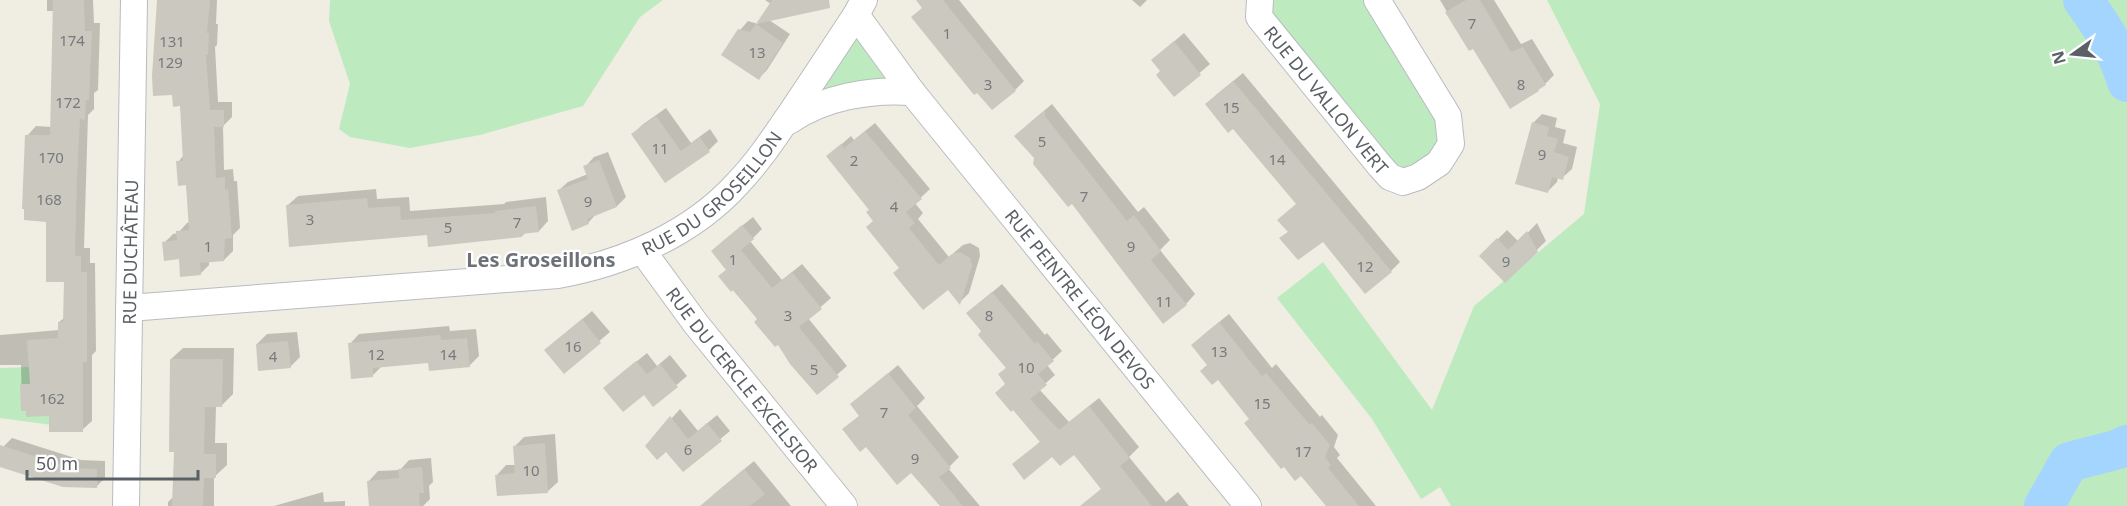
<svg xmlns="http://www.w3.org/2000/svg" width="2127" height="506" viewBox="0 0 2127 506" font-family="'Noto Sans',sans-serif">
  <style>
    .green { fill: #beeabf }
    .shadow { fill: #0003 }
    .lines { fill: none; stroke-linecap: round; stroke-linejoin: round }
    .river { stroke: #a4d5ff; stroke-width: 40 }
    .building { fill: #cbc8c0 }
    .minor-casing { stroke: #b8bcc1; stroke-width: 28 }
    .minor { stroke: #fff; stroke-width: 26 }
    .labels { text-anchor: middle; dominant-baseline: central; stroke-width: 4.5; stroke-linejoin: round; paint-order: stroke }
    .number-label { font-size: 15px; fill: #777a7c }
    .street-label { font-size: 18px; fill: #5b6066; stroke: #fff }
    .neighbourhood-label { font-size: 20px; font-weight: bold; fill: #6c7278; stroke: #fff }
  </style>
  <rect width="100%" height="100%" fill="#f0ede3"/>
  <g class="green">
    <polygon points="330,0 663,0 640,17 583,106 480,135 410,148 350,137 339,129 350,84 329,21"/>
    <polygon points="1260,0 1377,0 1451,144 1403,182"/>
    <polygon points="1547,0 2127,0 2127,506 1451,506 1440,487 1421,499 1372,419 1277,298 1323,262 1432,410 1474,306 1584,214 1600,104"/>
    <polygon points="860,37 885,73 887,81 816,100 841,38"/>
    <polygon points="57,366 52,425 0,418 0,368"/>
  </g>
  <g class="shadow">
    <polygon points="47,0 93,0 94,23 100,23 98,90 94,93 94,109 88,115 84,248 90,248 90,263 95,263 96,351 92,355 92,421 82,430 50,415 22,410 21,365 0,365 0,335 59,330 59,322 64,318 66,281 48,221 27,136 36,126 52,127 55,11 47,11"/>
    <polygon points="159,0 217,0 216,24 218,24 217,45 215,47 218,102 232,102 232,117 223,126 224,170 233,169 234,181 237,181 240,228 233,235 233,251 224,260 209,261 209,265 200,274 164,243 173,234 178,233 187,223 190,222 187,183 178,162 184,155 181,105"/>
    <polygon points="765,0 815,0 769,20 790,34 767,70 759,78 740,30 748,21 758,24 771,4"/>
    <polygon points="918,0 959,0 1024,81 1015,90"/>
    <polygon points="1132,0 1147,0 1140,7"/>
    <polygon points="1440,0 1494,0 1521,44 1532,39 1554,75 1545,84 1473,47 1469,49"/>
    <polygon points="1184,33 1210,64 1174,95 1162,71 1163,51"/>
    <polygon points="1243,73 1400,262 1391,271 1323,240 1281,238 1289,231 1297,204 1216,95"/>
    <polygon points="1052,104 1138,212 1144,207 1170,240 1160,250 1195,294 1186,304 1072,202 1036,158 1026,126"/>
    <polygon points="666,108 691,143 710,129 718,141 709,150 664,180 633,134 642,125"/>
    <polygon points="1542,114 1557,118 1555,127 1566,130 1563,143 1577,147 1572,169 1562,178 1558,177 1557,182 1547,192 1533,123"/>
    <polygon points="875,123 930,189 915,203 923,213 918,219 949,257 963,245 970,243 979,248 980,256 969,293 960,302 948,288 901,268 875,221 870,209 828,156 851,136 854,140"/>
    <polygon points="608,152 626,197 617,206 597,213 588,223 558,191 568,182 588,174 585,167 594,157"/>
    <polygon points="376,189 377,199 409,197 410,211 504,204 506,202 546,197 548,221 539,231 525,233 522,236 429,233 288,205 298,196"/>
    <polygon points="753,217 762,229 750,241 782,280 802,264 831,298 808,318 847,366 817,392 759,319 720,276 727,269 722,242"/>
    <polygon points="1537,223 1546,241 1505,281 1481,256 1507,230 1519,242"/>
    <polygon points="1002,284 1045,335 1047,333 1062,351 1047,365 1055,375 1039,389 1069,422 1099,398 1139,447 1129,457 1166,502 1178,492 1189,506 1099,506 1092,498 1102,488 1074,453 1052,455 1014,465 1041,441 1007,384 1007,367 983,331 978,304"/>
    <polygon points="592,311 610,332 564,371 556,341"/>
    <polygon points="1229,314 1272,368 1276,364 1320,417 1322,415 1338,435 1334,447 1340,455 1337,458 1376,506 1328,506 1250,418 1209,364 1202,336"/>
    <polygon points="449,326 450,331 476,329 479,356 469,366 429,361 383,365 373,375 350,344 359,334"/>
    <polygon points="297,332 300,357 290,367 257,344 267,334"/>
    <polygon points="183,348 234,348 233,394 221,406 216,406 215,443 227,443 227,465 214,477 214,506 168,506 168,502 174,496 175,451 171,359"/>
    <polygon points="647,353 657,366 670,355 687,376 653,405 644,392 615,379"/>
    <polygon points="898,365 925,398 917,406 959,457 948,468 980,506 942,506 912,471 866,445 844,430 860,415 852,404"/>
    <polygon points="680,409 698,431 717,415 730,431 683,470 666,450 647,446"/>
    <polygon points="555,434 558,482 548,491 497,475 506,465 516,465 515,446 524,437"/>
    <polygon points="12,438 81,460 105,461 105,478 96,487 0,465 0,456 3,447"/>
    <polygon points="431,458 433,482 429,486 430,499 423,506 370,506 369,481 378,471 400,470 409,460"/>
    <polygon points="754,461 791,506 706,506 713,495"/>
    <polygon points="323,492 324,502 345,501 345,506 274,506"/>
  </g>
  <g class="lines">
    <g class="river">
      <path d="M2083 0C2102 26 2118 51 2127 82"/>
      <polyline points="2044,506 2069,462 2119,449 2127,445"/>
    </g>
  </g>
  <g class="building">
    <polygon points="53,0 84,0 85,31 92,31 89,100 86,100 85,120 80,119 77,176 75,256 81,256 81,272 87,272 87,362 83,362 83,432 49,432 49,416 26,417 26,411 21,411 20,384 30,384 27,340 58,338 58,322 63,322 64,282 46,282 46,222 24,220 24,209 22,209 25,135 50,135"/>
    <polygon points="157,0 210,0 207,33 209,33 208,55 206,55 210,110 224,110 224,127 214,127 216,178 225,177 225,190 228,189 232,238 225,239 224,261 200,263 201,275 180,277 179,259 164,261 162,242 177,240 176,231 189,230 186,185 178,186 176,161 183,161 180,106 173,107 172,95 153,96 152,76"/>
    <polygon points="772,0 829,0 830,8 756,24"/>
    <polygon points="916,0 943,0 1016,91 992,110 977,93 974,95 911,17 922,8"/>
    <polygon points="1466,0 1480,0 1511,52 1523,47 1546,85 1538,90 1539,91 1510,109 1473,49 1469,51 1445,12"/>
    <polygon points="756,24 783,43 759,80 721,55 738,29 750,32"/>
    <polygon points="1174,41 1201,75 1174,97 1156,75 1160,71 1151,60"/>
    <polygon points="1233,81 1392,272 1365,294 1323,242 1298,260 1279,238 1288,232 1277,220 1296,204 1233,129 1228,133 1205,104"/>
    <polygon points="1045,110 1045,116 1127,221 1134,215 1161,251 1151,260 1187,305 1163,324 1072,204 1068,207 1033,164 1034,158 1014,136"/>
    <polygon points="656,116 681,151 700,137 710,152 665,183 631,134"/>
    <polygon points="1532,122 1549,127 1547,136 1558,139 1554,152 1569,157 1563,180 1552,177 1548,193 1515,184"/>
    <polygon points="865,131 922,199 906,212 915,223 909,228 939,265 952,254 960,252 970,258 972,266 960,305 948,290 923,310 893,273 899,268 866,227 873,221 866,212 869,210 826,156 841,144 844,148"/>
    <polygon points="599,160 617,207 587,219 589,224 572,231 557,190 588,179 583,166"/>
    <polygon points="367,198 368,208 400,206 401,220 495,213 495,211 536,206 539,232 522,234 522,237 428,247 427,235 289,247 286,205"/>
    <polygon points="742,225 754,239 741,250 772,288 792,272 822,309 799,327 839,377 817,395 790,364 778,345 775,347 754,322 757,319 733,290 731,292 718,276 726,270 711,251"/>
    <polygon points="1527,231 1538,252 1505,283 1479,256 1497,238 1508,250"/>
    <polygon points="992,292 1035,344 1037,341 1054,361 1038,374 1047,385 1030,399 1059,430 1089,406 1130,458 1120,466 1152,506 1080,506 1101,489 1074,455 1060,466 1052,457 1024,480 1012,464 1040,442 1013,410 1011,412 995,393 1005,384 998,374 1006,368 978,335 981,331 966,313"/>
    <polygon points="582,319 601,343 564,374 544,350"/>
    <polygon points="1219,322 1262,376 1266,373 1310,425 1312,423 1330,445 1325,457 1331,465 1328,468 1359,506 1326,506 1301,476 1295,481 1284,467 1281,469 1244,423 1249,419 1218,380 1212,385 1200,371 1207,365 1191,345"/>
    <polygon points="440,335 441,340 467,338 470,367 429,371 428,363 373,368 373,377 351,379 348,343"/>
    <polygon points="288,341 291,368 258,371 256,344"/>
    <polygon points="170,359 223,359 222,407 205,407 204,454 216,454 216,478 204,478 203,506 172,506 174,452 169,452"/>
    <polygon points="636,361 647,374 660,364 678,387 653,407 644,395 623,412 603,388"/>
    <polygon points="888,373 916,408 908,415 951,468 939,477 963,506 940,506 911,473 897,485 866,447 860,452 842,429 859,416 850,404"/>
    <polygon points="670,416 688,439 707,423 722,441 683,472 666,452 657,460 645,446"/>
    <polygon points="545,443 548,493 497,496 495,475 515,473 513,446"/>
    <polygon points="0,445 72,468 97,469 97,488 63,487 0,467"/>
    <polygon points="422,467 424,493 419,493 420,506 369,506 367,481 399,478 398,469"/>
    <polygon points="744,469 765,494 750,506 700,506"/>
  </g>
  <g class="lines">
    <g class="minor-casing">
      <g id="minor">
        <path id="s1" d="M1260 0 1259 17 1380 166 1390 177 1403 182 1418 177 1439 163 1451 144 1448 116 1377 0"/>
        <path id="s2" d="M856 15 912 92 1248 506"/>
        <path d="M789 121C824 97 870 89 912 92"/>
        <path id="s3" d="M642 250 696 324 844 506"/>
        <path id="s4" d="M129 308 558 275C624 263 692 234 738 183 759 161 776 135 793 110 814 79 835 47 856 15L864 0"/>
        <path id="s5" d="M126 506 134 0"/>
      </g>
    </g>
    <use href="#minor" class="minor"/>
  </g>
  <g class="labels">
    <g class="number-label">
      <text x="1472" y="23">7</text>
      <text x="947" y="33">1</text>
      <text x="72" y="40">174</text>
      <text x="172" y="41">131</text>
      <text x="757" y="52">13</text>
      <text x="170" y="62">129</text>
      <text x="988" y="84">3</text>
      <text x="1521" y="84">8</text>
      <text x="68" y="102">172</text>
      <text x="1231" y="107">15</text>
      <text x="1042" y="141">5</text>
      <text x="660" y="148">11</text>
      <text x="1542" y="154">9</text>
      <text x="51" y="157">170</text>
      <text x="1277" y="159">14</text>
      <text x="854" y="160">2</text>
      <text x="1084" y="196">7</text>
      <text x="49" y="199">168</text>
      <text x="588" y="201">9</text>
      <text x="894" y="206">4</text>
      <text x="310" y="219">3</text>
      <text x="517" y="222">7</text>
      <text x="448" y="227">5</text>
      <text x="208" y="246">1</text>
      <text x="1131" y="246">9</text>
      <text x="733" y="259">1</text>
      <text x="1506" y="261">9</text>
      <text x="1365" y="266">12</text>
      <text x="1164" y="301">11</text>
      <text x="788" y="315">3</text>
      <text x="989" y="315">8</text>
      <text x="573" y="346">16</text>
      <text x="1219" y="351">13</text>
      <text x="376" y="354">12</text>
      <text x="448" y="354">14</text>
      <text x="273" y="356">4</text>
      <text x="1026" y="367">10</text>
      <text x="814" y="369">5</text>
      <text x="52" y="398">162</text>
      <text x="1262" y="403">15</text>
      <text x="884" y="412">7</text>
      <text x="688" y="449">6</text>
      <text x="1303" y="451">17</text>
      <text x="915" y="458">9</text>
      <text x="531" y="470">10</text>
    </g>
    <g class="street-label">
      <text stroke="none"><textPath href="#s1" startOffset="124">RUE DU VALLON VERT</textPath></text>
      <text stroke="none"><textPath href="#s4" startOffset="609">RUE DU GROSEILLON</textPath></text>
      <text stroke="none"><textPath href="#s5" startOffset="254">RUE DUCHÂTEAU</textPath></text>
      <text stroke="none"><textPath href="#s2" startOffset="362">RUE PEINTRE LÉON DEVOS</textPath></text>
      <text stroke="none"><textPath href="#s3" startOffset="164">RUE DU CERCLE EXCELSIOR</textPath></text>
    </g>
    <g class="neighbourhood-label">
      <text x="541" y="259">Les Groseillons</text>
    </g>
  </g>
  <g transform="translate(2073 54) rotate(255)" stroke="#ffffff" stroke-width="4.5" paint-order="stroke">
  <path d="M0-4.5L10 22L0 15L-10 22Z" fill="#5b6066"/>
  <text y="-9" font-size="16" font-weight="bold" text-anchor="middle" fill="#5b6066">N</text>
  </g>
  <path d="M27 470v9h171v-9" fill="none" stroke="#5b6066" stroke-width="3"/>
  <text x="36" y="470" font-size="18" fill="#5b6066" stroke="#ffffff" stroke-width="4.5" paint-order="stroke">50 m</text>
</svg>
